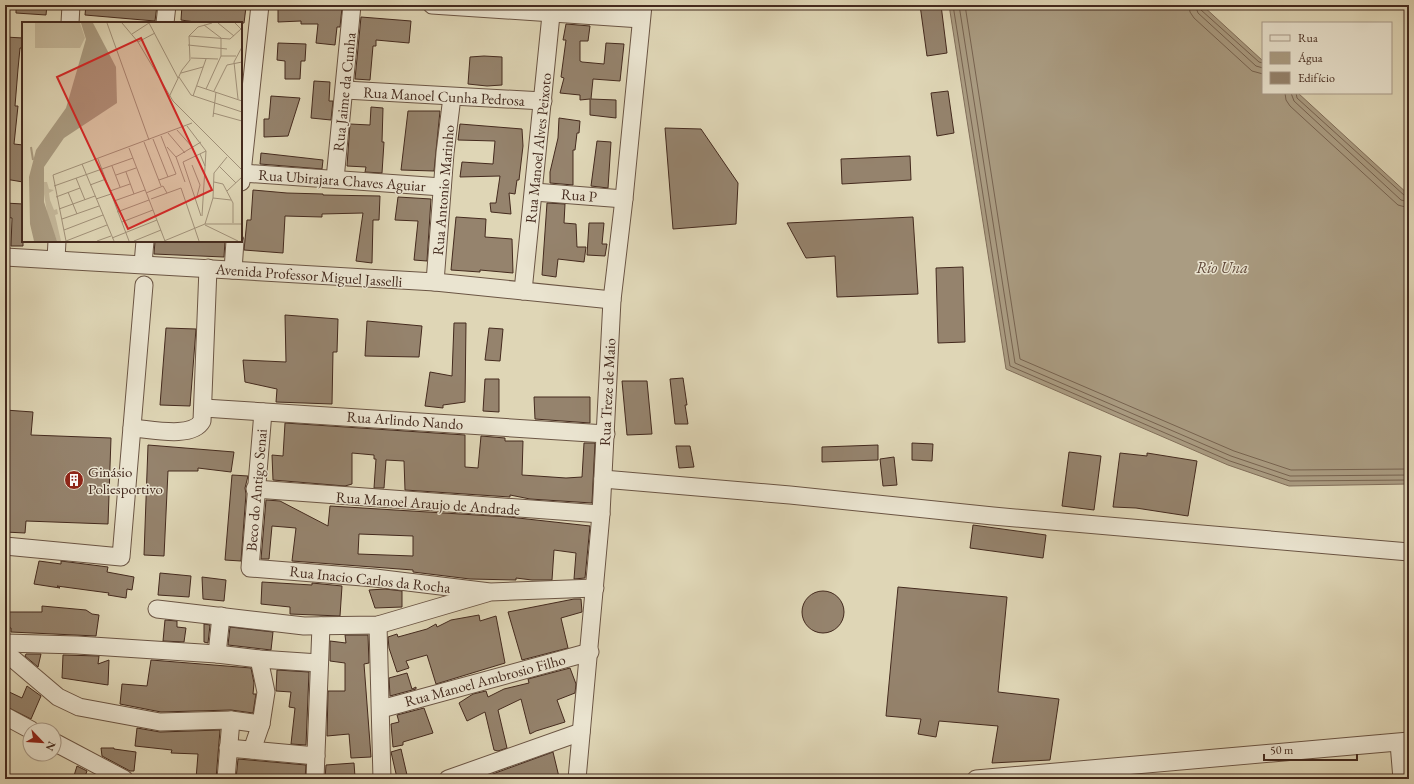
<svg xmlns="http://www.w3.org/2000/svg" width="1414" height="784" viewBox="0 0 1414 784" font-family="'EB Garamond',serif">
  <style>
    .water { fill: #aa9c82; stroke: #816e5a }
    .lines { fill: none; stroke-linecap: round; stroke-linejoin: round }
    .shore { stroke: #776350; stroke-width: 1 }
    .building { fill: #95836d; stroke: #442a1e; fill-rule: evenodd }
    .minor-casing { stroke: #6b5544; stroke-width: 19 }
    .minor { stroke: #eae4d0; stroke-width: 17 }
    .labels { text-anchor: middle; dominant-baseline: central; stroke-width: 3; stroke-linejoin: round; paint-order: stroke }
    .street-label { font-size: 15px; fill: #442a1e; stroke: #eae4d0 }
    .poi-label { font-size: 15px; fill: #442a1e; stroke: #eae4d0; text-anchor: start }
    .water-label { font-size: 16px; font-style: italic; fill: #5e4637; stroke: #eae4d0 }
    .inset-river { fill: none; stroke: #aa9c82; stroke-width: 2 }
    .inset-road { fill: none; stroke: #a19179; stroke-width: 1 }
    .view { fill: #d62828; fill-opacity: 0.15; stroke: #d62828; stroke-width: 2 }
    .inset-edge { fill: none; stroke: #442a1e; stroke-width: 2 }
  </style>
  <rect width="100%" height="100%" fill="#dfd6b6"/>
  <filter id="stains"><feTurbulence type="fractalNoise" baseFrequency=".005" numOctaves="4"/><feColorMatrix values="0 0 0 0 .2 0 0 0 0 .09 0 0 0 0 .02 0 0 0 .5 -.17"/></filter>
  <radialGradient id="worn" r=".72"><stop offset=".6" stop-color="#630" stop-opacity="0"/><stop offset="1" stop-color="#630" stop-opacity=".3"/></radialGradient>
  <polygon class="water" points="949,5 1202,5 1263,61 1263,93 1298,93 1409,195 1409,484 1289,486 1228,465 1006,369"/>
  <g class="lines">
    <g class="shore">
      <polyline points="953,5 1010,366 1230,461 1290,481 1409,480"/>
      <polyline points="959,5 1015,363 1231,456 1290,476 1409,475"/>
      <polyline points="965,5 1020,359 1234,451 1291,470 1409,469"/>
      <polyline points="1189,5 1190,12 1194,18 1252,71 1263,74"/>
      <polyline points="1195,5 1198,13 1256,66 1263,68"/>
      <polyline points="1200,5 1201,10 1259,62 1263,63"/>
      <polyline points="1285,93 1286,100 1290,106 1398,205 1409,208"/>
      <polyline points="1291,93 1294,101 1401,200 1409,202"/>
      <polyline points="1296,93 1297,98 1405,196 1409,197"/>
    </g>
  </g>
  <g class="building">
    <polygon points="16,5 47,5 46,15 16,13"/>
    <polygon points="86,5 157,5 155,21 85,15"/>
    <polygon points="182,5 246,7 244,23 202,23 181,20"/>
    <polygon points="314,5 314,7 342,8 340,27 337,27 335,45 316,43 318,24 301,24 301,21 278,22 278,6"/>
    <polygon points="920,5 941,5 947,53 927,56"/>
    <polygon points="361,17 411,21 409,43 376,40 376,46 373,46 370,80 355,79"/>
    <polygon points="566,24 590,26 588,41 580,41 580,61 582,62 604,64 606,43 624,44 620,81 593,79 591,99 616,100 616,118 590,115 590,99 580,100 580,95 560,93 564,78 561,77 566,40 563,40"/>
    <polygon points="5,37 23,38 23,48 20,48 18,69 15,106 18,106 14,144 23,145 23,182 5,179"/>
    <polygon points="278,43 306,44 305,61 301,61 300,79 285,79 285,61 277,60"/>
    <polygon points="484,56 502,57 502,85 487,86 468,84 470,57"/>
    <polygon points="314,81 330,82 329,101 333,101 331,120 311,118"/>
    <polygon points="948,91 954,133 937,136 931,93"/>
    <polygon points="271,96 300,98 288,136 264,137 264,119 269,119"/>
    <polygon points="371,107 383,108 382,142 384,142 382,173 365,172 366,167 347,166 350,124 370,125"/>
    <polygon points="408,111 440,111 434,171 401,170"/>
    <polygon points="559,118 580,121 579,133 577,133 575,150 573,150 573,185 550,183 550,172 558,138"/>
    <polygon points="460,124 522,129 523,146 519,180 517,180 515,194 509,193 511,214 491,212 490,203 496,203 500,176 460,177 462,162 493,164 495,141 458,140"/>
    <polygon points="665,128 701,129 738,183 736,224 673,229"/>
    <polygon points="597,141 611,142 608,188 591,186"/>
    <polygon points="261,153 323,160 322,169 260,164"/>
    <polygon points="910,156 911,180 842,184 841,159"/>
    <polygon points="253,190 287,193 323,194 323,195 380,196 379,220 373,220 372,263 356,261 363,213 322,214 322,217 285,216 283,253 244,250 247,220 251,220"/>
    <polygon points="398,197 431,199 427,261 414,260 418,221 395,220"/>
    <polygon points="5,203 23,204 23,246 11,246 12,218 5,217"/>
    <polygon points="547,203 565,204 564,223 576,224 577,247 586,247 584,262 558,259 556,277 542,275"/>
    <polygon points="456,217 486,219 485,237 512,239 513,273 480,270 480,272 451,270"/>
    <polygon points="913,217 918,294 837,297 835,256 806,258 787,223"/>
    <polygon points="589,223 604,223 602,244 607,244 605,256 587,255"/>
    <polygon points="155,241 225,241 224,257 154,254"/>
    <polygon points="963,267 965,342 938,343 936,268"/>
    <polygon points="285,315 338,319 337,352 333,352 332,404 276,402 277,389 245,382 243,360 286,362"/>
    <polygon points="367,321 422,326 419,357 365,356"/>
    <polygon points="454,323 466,323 465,402 443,405 443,408 425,406 430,372 452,376"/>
    <polygon points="166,328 196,329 190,406 160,405"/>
    <polygon points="489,328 503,329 500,361 485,360"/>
    <polygon points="683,378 687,405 685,405 688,424 675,424 670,379"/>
    <polygon points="485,379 499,379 499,412 483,411"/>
    <polygon points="622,381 647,381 652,434 627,435"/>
    <polygon points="534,397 590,397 590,423 535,419"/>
    <polygon points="5,410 33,412 31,435 111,438 108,524 26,521 25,533 5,532"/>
    <polygon points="285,423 465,435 465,467 478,468 481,436 505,438 505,441 523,441 522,475 566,478 582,477 584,443 595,443 592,503 530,499 510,495 510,497 405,490 404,461 386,460 384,488 374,488 376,459 374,459 374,455 352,453 352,484 345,486 273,480 272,455 283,456"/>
    <polygon points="912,443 933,444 932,461 912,460"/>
    <polygon points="148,445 234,452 231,472 198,468 198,471 168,471 164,556 144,555"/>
    <polygon points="878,445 878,460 822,462 822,447"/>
    <polygon points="676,446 690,446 694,467 679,468"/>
    <polygon points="1069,452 1101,456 1094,510 1062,506"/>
    <polygon points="1120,453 1147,456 1147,453 1197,461 1188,516 1136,508 1113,507"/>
    <polygon points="894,457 897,485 883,486 880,459"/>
    <polygon points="232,475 248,476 245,488 246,494 241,561 225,560"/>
    <path d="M266 500 280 501 328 526 330 506 509 517 590 526 585 578 574 579 576 553 554 550 552 580H532L516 578V580L470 579 413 572V570L292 561 296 528 272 526 269 559H261ZM359 534 413 536V556L358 554Z"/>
    <polygon points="973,525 1046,535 1043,558 970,548"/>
    <polygon points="39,561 61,564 61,561 108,567 107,572 134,577 132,590 127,589 126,598 108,595 109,593 57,586 60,588 34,584"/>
    <polygon points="160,573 191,576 189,597 158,595"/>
    <polygon points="202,577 226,580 224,601 203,599"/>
    <polygon points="262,582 312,585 312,583 342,586 340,616 290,614 290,607 261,604"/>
    <polygon points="898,587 1007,597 998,692 1059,699 1050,760 992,763 998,726 939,721 936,737 918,734 921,719 886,716"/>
    <polygon points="385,589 402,591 402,607 375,608 369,590"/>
    <circle cx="823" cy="612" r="21"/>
    <polygon points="574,599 581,599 582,612 561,618 568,648 522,660 508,612"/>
    <polygon points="42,606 86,610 92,614 99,615 96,636 11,632 11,628 5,627 5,612 42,612"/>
    <polygon points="479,615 480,621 496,616 505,663 436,684 427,655 406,661 409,668 397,672 389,648 388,637 397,634 398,637 427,629 436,624 437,627 451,620"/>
    <polygon points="165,620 177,621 177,627 186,628 184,642 163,641"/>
    <polygon points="204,624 210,625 208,643 204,642"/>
    <polygon points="230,627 273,632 271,650 228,645"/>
    <polygon points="345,635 368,635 369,663 364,664 371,757 351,758 349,734 327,736 328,691 345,691 345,663 330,661 330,641 346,643"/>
    <polygon points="26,654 41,654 38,667 25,656"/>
    <polygon points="63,655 99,656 98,664 109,660 108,685 62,678"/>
    <polygon points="151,660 251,668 254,683 253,694 256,694 253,713 231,710 161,712 120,704 122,684 147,686"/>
    <polygon points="570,668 576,684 575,693 557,700 565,722 536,731 530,734 521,699 498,710 507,748 498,751 494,750 485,712 467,721 459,703 473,694 486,691 488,697 504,689 529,683 528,679"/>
    <polygon points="277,670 309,672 306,745 291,744 295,708 289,707 291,692 276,691"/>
    <polygon points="407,673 412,689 416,687 416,689 390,696 389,678"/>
    <polygon points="27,686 41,696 31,719 5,706 5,690 22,698"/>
    <polygon points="424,708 433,733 403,742 403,745 393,747 391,724 399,722 397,715"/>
    <polygon points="137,728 160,732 220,730 216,779 196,779 198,754 171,753 172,750 135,746"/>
    <polygon points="101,748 114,748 114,749 136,752 134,771 130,771 102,756"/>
    <polygon points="401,749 407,775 397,778 391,752"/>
    <polygon points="553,752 559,777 554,779 479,779"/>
    <polygon points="238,759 306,765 305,779 236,779"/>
    <polygon points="354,763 355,777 348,777 348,779 325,779 326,765"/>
    <polygon points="77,766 87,771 84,779 73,779"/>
  </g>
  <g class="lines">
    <g class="minor-casing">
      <g id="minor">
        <polyline points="432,5 641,19"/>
        <polyline points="70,23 71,5"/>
        <polyline points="165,23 167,5"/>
        <polyline points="345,90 543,101"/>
        <polyline points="242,173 442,187"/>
        <polyline points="335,179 352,5"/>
        <polyline points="241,182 260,5"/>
        <polyline points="534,192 624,199"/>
        <polyline points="5,257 435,282 612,300"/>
        <polyline points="56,259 57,241"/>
        <polyline points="143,264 145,241"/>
        <polyline points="233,270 235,241"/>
        <polyline points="435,282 445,153 452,97"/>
        <polyline points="523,291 552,5"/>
        <polyline points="204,408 606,434"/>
        <polyline points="263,412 250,568 375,578 490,592 595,588"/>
        <path d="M132 428C150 429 192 439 202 421L208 268"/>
        <polyline points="603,479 790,495 993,516 1409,552"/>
        <polyline points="255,489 601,514"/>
        <polyline points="5,546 121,557 144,285"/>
        <polyline points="157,609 304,626 378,625 487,593"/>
        <polyline points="378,625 382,779"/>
        <polyline points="5,643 77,645 217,654 259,659 319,663"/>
        <polyline points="5,652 58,697 79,707 160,722 231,720 261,724"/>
        <polyline points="217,654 221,616"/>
        <polyline points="381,709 590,652"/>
        <polyline points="5,716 31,730"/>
        <polyline points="54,742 124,779"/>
        <polyline points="1399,743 1402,779"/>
        <polyline points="228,748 316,756"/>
        <polyline points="252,750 261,724 266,692 259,659"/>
        <polyline points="226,779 231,720"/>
        <polyline points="315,779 321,626"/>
        <polyline points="448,779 581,732"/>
        <polyline points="577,779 601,514 612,300 624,199 643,5"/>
        <polyline points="976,779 1409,741"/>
      </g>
    </g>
    <use href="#minor" class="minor"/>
  </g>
  <defs>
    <g id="building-disc" transform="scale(1)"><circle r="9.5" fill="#8f2418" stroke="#eae4d0"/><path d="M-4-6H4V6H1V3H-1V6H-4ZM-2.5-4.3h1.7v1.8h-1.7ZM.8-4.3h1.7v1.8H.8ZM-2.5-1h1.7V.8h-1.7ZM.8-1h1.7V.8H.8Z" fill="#fff"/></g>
  </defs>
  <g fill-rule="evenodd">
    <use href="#building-disc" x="74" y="480"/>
  </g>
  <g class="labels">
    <g class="street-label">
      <text transform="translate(344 92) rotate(-84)">Rua Jaime da Cunha</text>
      <text transform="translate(444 96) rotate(3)">Rua Manoel Cunha Pedrosa</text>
      <text transform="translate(538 148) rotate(-84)">Rua Manoel Alves Peixoto</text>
      <text transform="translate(342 180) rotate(4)">Rua Ubirajara Chaves Aguiar</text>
      <text transform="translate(443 190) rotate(-85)">Rua Antonio Marinho</text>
      <text transform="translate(579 195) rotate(5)">Rua P</text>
      <text transform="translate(309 275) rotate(4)">Avenida Professor Miguel Jasselli</text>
      <text transform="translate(607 392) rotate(-87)">Rua Treze de Maio</text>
      <text transform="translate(405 420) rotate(4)">Rua Arlindo Nando</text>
      <text transform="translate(256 490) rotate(-85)">Beco do Antigo Senai</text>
      <text transform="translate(428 503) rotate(4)">Rua Manoel Araujo de Andrade</text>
      <text transform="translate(370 579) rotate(6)">Rua Inacio Carlos da Rocha</text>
      <text transform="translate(485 680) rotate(-15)">Rua Manoel Ambrosio Filho</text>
    </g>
    <g class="poi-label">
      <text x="88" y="471">Ginásio<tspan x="88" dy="17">Poliesportivo</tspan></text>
    </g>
    <g class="water-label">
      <text x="1222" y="267">Rio Una</text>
    </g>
  </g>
  <g transform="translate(22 22)">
    <rect width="220" height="220" fill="#dfd6b6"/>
    <path d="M13 1H58L63 16 58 26H13ZM20 160H25L27 167 32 168 27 171 28 178 32 188 35 187 36 192 33 193 39 219H35L26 196Z" fill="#c5b99c"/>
    <path d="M59 1H71L94 45 95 81 42 116 22 145V180L35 219H12L8 202 7 155 14 128 44 86 64 17Z" fill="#aa9c82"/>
    <path class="inset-river" d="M9 125 11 138"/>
    <path class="inset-road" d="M85 1 127 118M100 1 116 20 151 79 220 148M196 1 212 14M182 3 199 16M110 12 127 1 156 56M167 14 208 17 219 7 213 1M116 20 133 11M166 23 205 27M199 34H214M169 36 196 37M159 51 181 45M157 55 169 73 220 90M175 64 220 79M184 67 199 34V16M192 69 205 43 220 40M171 74 184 37M147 75 160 48 168 38 167 14 176 5 190 1M216 77 212 40 220 25M191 91 220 99M191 95 194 70M165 104 184 129 180 194M155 108 171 126M146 111 163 131M131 117 146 155M122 120 139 164M145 125 154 135 163 160M107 126 143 219M178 132 183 144M154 135 179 120M76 137 107 219M161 140 179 194M161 140 184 129M60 142 92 219M170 143 178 163 175 174M90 144 98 165M197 144 214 161M104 150 112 172M94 153 114 146M54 156 63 178M137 158 154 152 139 114M192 160 201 162 211 181V201M68 163 84 157M32 164 111 136M88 169 108 162M205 169 220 155M46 170 55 192M124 171 141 164 145 171M34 175 58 166M191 176 209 178M74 177 89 172M129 177 159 166 177 219M92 179 123 168M37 187 73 174M95 190 127 178M40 197 77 184M100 200 131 188M183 202 191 176 192 151 205 135M183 203 216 219M42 208 81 193M90 216 135 198M44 219 31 153 170 101M44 219 85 203M75 219 89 214M112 219 139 208M142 219 183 202H220"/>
    <path class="view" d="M119 16 190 168 106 207 35 55Z"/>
    <rect width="220" height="220" class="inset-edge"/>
  </g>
  <rect width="1414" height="784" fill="none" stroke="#dfd6b6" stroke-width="20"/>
  <rect x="6" y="6" width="1402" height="772" fill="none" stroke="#442a1e" stroke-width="2"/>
  <rect x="10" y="10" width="1394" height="764" fill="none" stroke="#442a1e"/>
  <rect x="1262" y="22" width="130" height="72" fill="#eae4d0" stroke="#a89a89"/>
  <rect x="1270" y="35" width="20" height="6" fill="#eae4d0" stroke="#a89a89"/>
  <text x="1298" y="42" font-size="12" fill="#442a1e">Rua</text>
  <rect x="1270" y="52" width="20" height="12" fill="#aa9c82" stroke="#a89a89"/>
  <text x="1298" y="62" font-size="12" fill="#442a1e">Água</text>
  <rect x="1270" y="72" width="20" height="12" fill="#95836d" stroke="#a89a89"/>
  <text x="1298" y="82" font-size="12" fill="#442a1e">Edifício</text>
  <g transform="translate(42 742) rotate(115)"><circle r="19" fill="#eae4d0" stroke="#a89a89"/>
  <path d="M0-3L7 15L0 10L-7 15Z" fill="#8f2418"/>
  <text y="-6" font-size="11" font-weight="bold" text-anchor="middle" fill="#442a1e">N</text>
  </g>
  <path d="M1264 754v6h93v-6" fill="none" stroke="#442a1e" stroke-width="2"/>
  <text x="1270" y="754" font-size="12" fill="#442a1e" stroke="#eae4d0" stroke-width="3" paint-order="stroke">50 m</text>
  <rect width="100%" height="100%" filter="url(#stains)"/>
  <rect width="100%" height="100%" fill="url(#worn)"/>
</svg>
